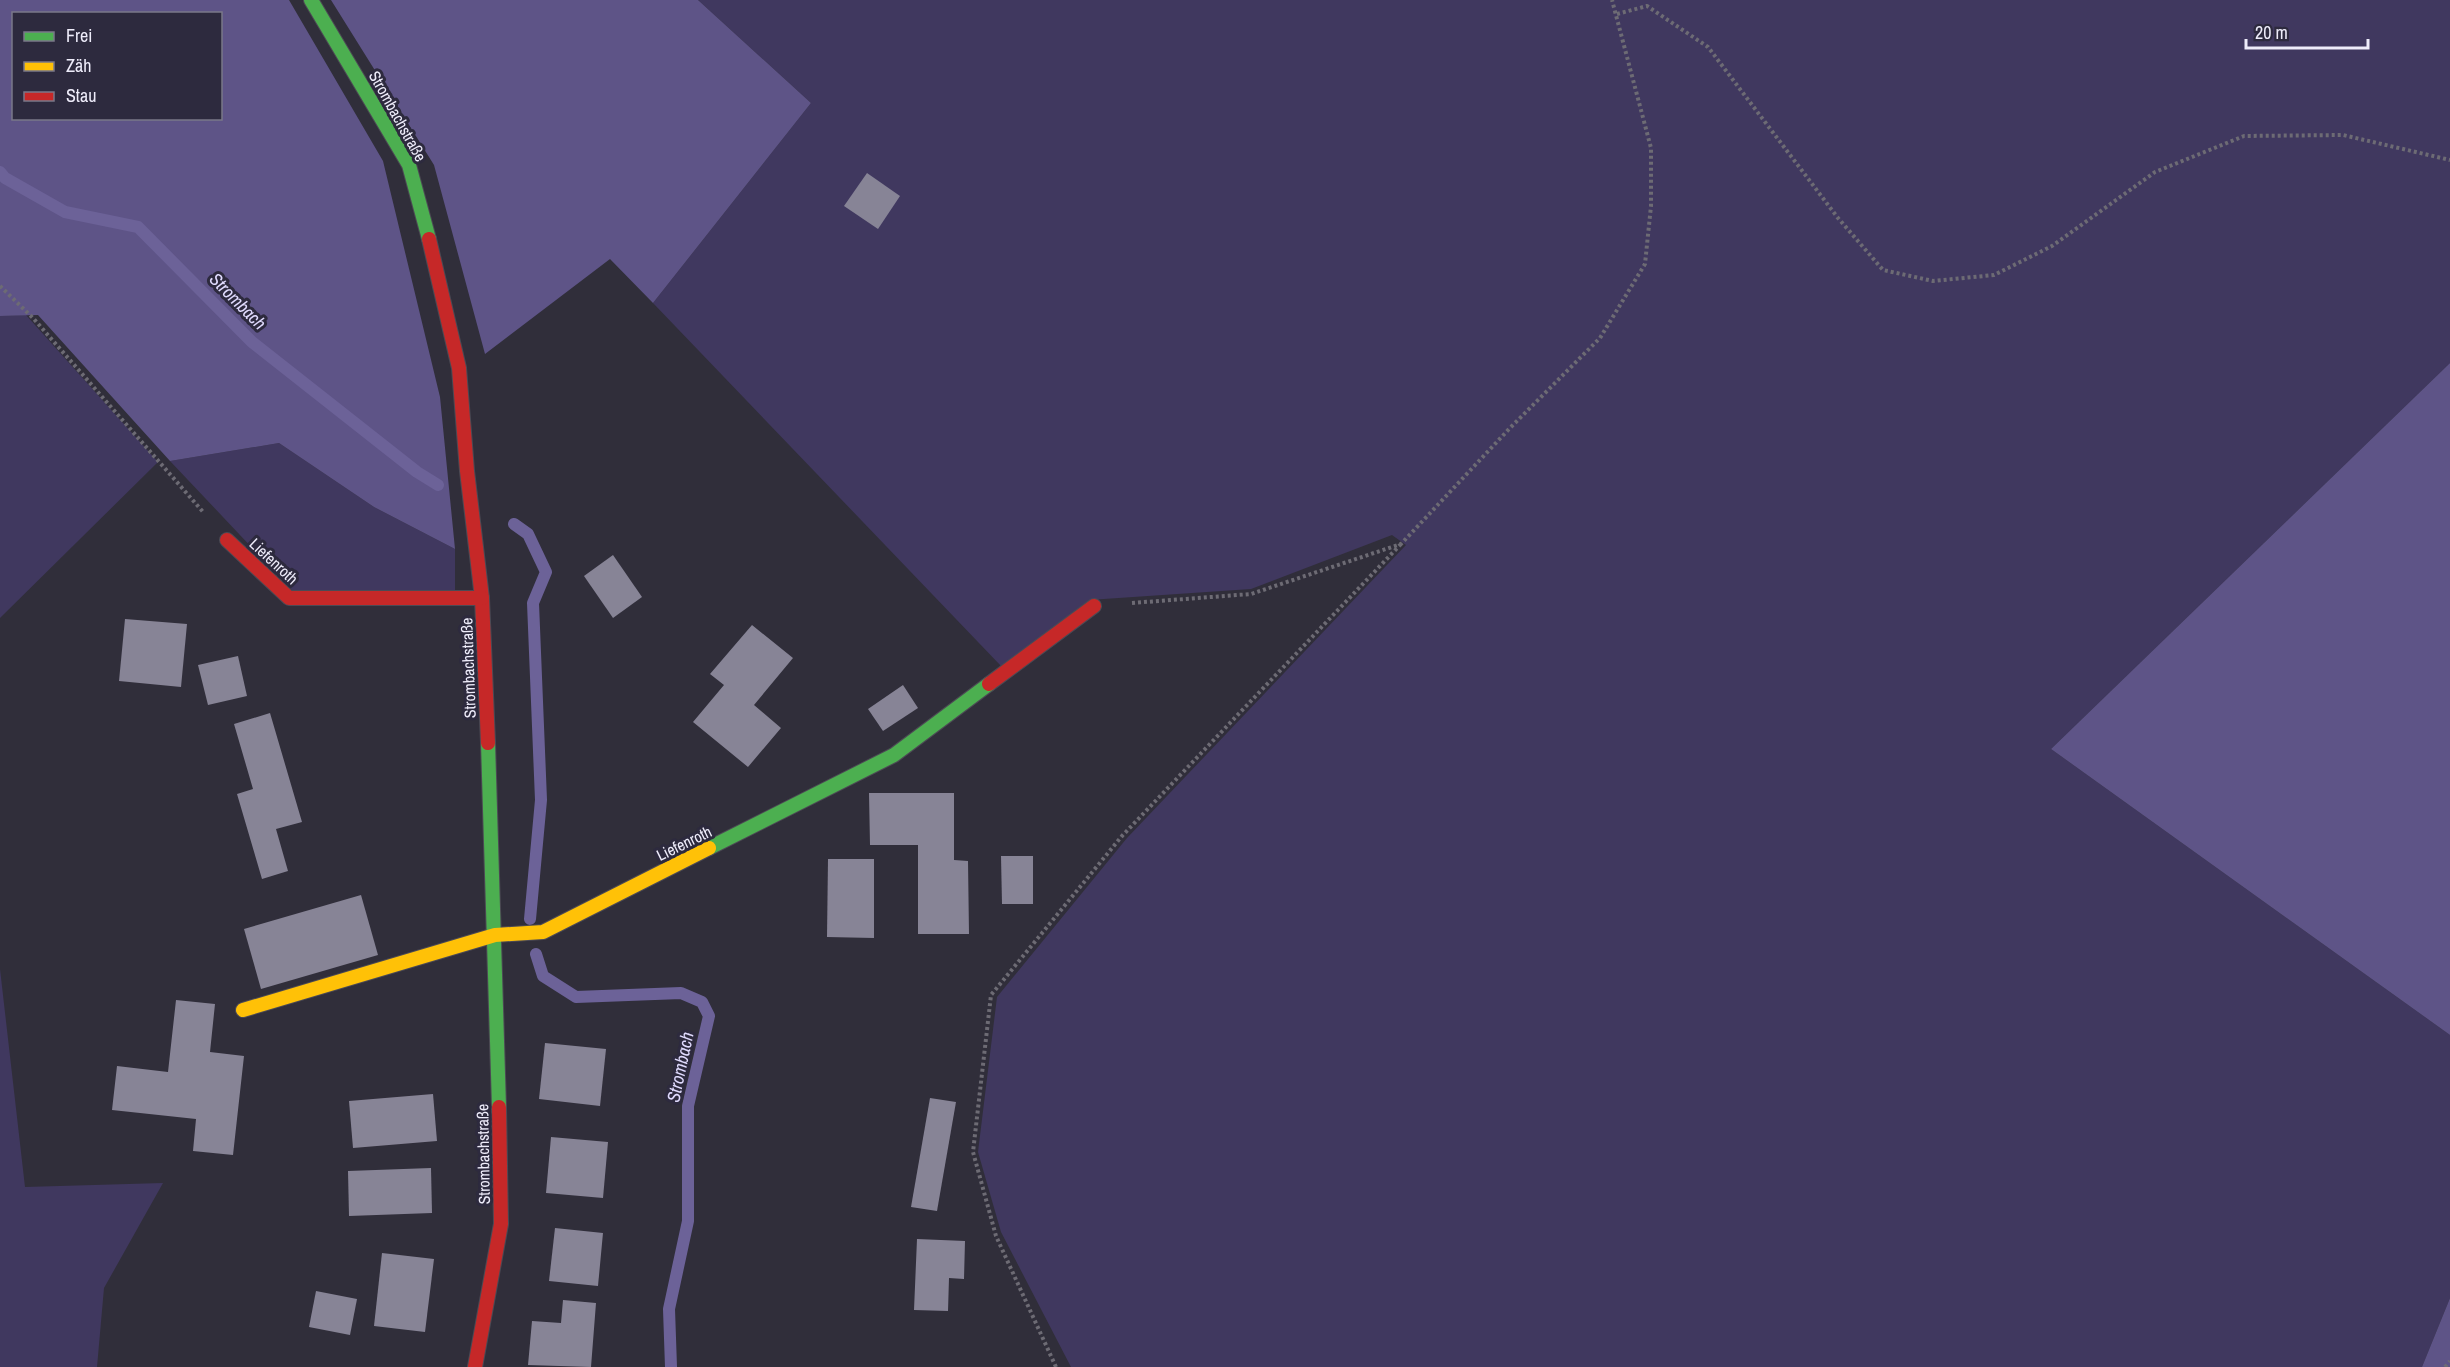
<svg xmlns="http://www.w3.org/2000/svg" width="2450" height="1367" viewBox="0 0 2450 1367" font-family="'Archivo Narrow',sans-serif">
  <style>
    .green { fill: #40385f }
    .forest { fill: #5e5487; fill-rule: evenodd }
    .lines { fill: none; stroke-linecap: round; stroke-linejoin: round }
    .stream { stroke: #6c6298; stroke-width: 12 }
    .building { fill: #878496 }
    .fast-casing { stroke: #4c4a54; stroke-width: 16 }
    .slow-casing { stroke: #4c4a54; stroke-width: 16 }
    .jam-casing { stroke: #4c4a54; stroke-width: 16 }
    .path { stroke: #6d6b74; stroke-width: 4; stroke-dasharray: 3 3; stroke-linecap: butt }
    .fast { stroke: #4caf50; stroke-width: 14 }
    .slow { stroke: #ffc107; stroke-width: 14 }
    .jam { stroke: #c62828; stroke-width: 14 }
    .labels { text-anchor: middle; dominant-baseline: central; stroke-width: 6; stroke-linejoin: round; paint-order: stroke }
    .street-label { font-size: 16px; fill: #eeecfa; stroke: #2d2a3e }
    .water-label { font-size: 18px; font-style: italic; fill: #e0dbfe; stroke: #2d2a3e }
  </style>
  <rect width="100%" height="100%" fill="#302e3a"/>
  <g class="green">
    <polygon points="698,0 2450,0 2450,363 2051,749 2450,1035 2450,1298 2422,1367 1071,1367 1001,1232 978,1152 997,997 1127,838 1406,545 1392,535 1251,589 1089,600 1002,667 653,303 811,103"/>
    <polygon points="26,315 158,462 0,618 0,316"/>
    <polygon points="279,443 374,507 455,549 455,596 293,591 170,461"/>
    <polygon points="0,969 25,1187 163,1183 104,1288 97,1367 0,1367"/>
  </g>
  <g class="forest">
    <path d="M0 0H289L383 161 440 397 455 549 374 507 279 443 170 461 38 315 0 316ZM14 14H220V118H14Z"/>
    <polygon points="331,0 698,0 811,103 653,303 610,259 485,354 434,165"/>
    <polygon points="2450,363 2450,1035 2051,749"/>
    <polygon points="2450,1298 2450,1367 2422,1367"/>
  </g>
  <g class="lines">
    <g class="stream">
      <polyline points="0,172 5,178 65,212 138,227 252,342 417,472 438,485"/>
      <polyline points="514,524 528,534 546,572 533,603 541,800 530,919"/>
      <polyline points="536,954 543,976 576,997 681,993 702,1002 709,1016 688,1106 688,1221 669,1309 671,1367"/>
    </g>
  </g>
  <g class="building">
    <polygon points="867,173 900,196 878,229 844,206"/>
    <polygon points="613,555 642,597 613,618 584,576"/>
    <polygon points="125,619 187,624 181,687 119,681"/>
    <polygon points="752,625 793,658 754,705 781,728 748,767 693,722 724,685 710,674"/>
    <polygon points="238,656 247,696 208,705 198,665"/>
    <polygon points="903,685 918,708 883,731 868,709"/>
    <polygon points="270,713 302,822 276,829 288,871 262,879 237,794 253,789 234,724"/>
    <polygon points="869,793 954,793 954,860 968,861 969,934 918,934 918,845 870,845"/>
    <polygon points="1001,856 1033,856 1033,904 1002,904"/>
    <polygon points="828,859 874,859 874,938 827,937"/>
    <polygon points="361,895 378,955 261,989 244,929"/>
    <polygon points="176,1000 215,1004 210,1052 244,1056 233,1155 193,1151 196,1119 112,1110 117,1066 168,1072"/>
    <polygon points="545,1043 606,1049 600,1106 539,1099"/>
    <polygon points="433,1094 437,1141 353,1148 349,1101"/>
    <polygon points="930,1098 956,1102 937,1211 911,1207"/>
    <polygon points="551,1137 608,1142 603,1198 546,1193"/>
    <polygon points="431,1168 432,1213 349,1216 348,1171"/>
    <polygon points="555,1228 603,1233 598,1286 549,1281"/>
    <polygon points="917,1239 965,1241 964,1279 949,1278 948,1311 914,1310"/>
    <polygon points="382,1253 434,1259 425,1332 374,1326"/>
    <polygon points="316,1291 357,1299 350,1335 309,1327"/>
    <polygon points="563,1300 596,1303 591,1367 528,1365 532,1321 561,1323"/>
  </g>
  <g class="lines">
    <g class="fast-casing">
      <g id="fast">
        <polyline points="311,0 409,165 429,239"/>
        <polyline points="488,743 499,1107"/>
        <polyline points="709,848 894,755 989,684"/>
      </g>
    </g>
    <g class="slow-casing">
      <polyline id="slow" points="243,1010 495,935 543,932 709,848"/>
    </g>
    <g class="jam-casing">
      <g id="jam">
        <polyline points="429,239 459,368 467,471 482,598 488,743"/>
        <polyline points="227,540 289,598 482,598"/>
        <polyline points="989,684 1094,606"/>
        <polyline points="475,1367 501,1224 499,1107"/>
      </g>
    </g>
    <g class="path">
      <polyline points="1617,14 1647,6 1708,47 1838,218 1883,270 1933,281 1994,275 2052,246 2155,172 2244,136 2343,135 2450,160"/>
      <polyline points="0,286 33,318 204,513"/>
      <polyline points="1132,603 1251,594 1401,544 1510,428 1600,338 1645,264 1651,206 1651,148 1612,0"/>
      <polyline points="1056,1367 996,1236 973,1152 991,995 1122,836 1401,544"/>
      <polyline points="2445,1367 2450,1361"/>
    </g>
    <use href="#fast" class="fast"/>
    <use href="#slow" class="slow"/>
    <use href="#jam" class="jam"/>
  </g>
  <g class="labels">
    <g class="street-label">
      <text transform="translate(398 116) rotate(61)">Strombachstraße</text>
      <text transform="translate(274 561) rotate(43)">Liefenroth</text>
      <text transform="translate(468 668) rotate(-92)">Strombachstraße</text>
      <text transform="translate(684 843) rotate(-26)">Liefenroth</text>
      <text transform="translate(483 1154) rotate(-91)">Strombachstraße</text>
    </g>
    <g class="water-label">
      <text transform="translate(238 301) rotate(45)">Strombach</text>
      <text transform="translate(680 1067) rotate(-78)">Strombach</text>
    </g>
  </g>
  <rect x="12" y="12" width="210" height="108" fill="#2d2a3e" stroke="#7a7889" stroke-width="1.5"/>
  <rect x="24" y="32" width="30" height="9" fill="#4caf50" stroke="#7a7889" stroke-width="1.5"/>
  <text x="66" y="42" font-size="18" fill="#eeecfa">Frei</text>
  <rect x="24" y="62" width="30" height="9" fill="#ffc107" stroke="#7a7889" stroke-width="1.5"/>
  <text x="66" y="72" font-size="18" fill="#eeecfa">Zäh</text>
  <rect x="24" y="92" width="30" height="9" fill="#c62828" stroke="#7a7889" stroke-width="1.5"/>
  <text x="66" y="102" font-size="18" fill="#eeecfa">Stau</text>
  <path d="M2246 39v9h122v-9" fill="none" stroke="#eeecfa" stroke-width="3"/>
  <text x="2255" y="39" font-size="18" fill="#eeecfa" stroke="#2d2a3e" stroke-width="4.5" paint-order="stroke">20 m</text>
</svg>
